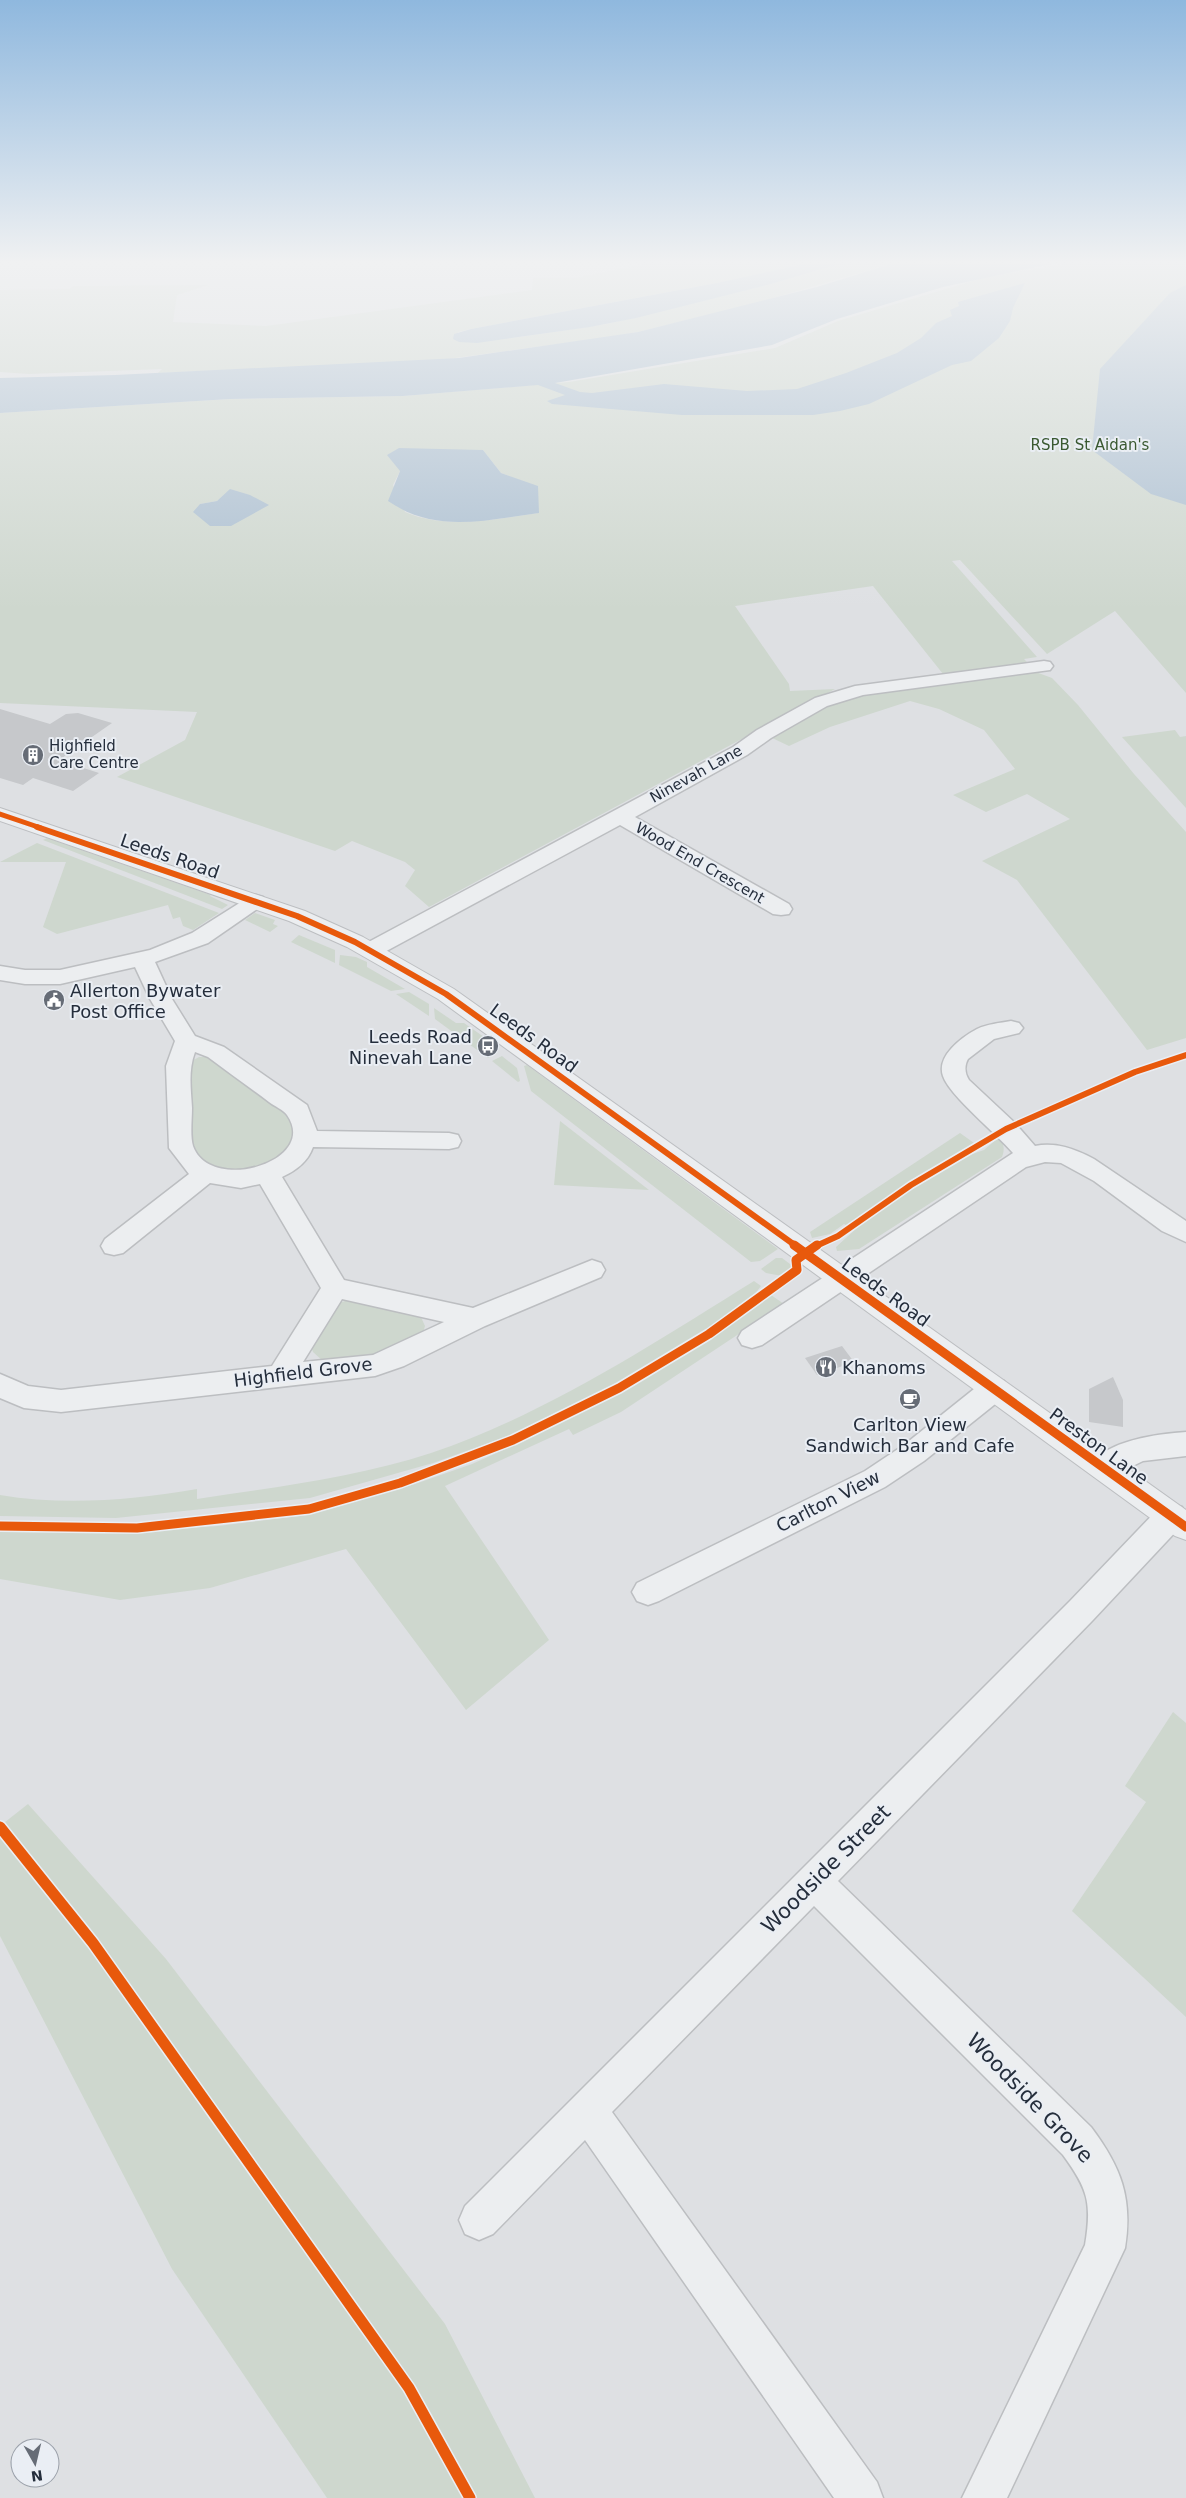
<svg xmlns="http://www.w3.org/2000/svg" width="1186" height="2498" viewBox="0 0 1186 2498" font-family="'DejaVu Sans',sans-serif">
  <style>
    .green { fill: #ced7ce; fill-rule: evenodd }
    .water { fill: #aabed0 }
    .building { fill: #c6c8cb }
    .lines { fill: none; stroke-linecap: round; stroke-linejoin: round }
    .minor-casing { stroke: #bcbec1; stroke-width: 3 }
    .tertiary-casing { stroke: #bcbec1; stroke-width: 2 }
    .minor { fill: #eceef0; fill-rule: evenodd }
    .tertiary { fill: #eceef0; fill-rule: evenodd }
    .cycleway-far3-casing { stroke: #eaeef4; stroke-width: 7 }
    .cycleway-far2-casing { stroke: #eaeef4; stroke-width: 9 }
    .cycleway-far1-casing { stroke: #eaeef4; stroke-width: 12 }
    .cycleway-casing { stroke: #eaeef4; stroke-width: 14 }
    .cycleway-far3 { stroke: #e8590c; stroke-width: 5 }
    .cycleway-far2 { stroke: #e8590c; stroke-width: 6 }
    .cycleway-far1 { stroke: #e8590c; stroke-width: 9 }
    .cycleway { stroke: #e8590c; stroke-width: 11 }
    .labels { text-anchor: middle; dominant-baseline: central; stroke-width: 4; stroke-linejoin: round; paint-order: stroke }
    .far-park-label { font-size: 15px; fill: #3a5931; stroke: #eaeef4 }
    .far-poi-label { font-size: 15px; fill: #252e3c; stroke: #eaeef4; text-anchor: start }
    .far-street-label { font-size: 15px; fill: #252e3c; stroke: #eaeef4 }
    .street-label { font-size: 18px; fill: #252e3c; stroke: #eaeef4 }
    .poi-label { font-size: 18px; fill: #252e3c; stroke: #eaeef4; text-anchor: start }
    .near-street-label { font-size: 21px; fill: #252e3c; stroke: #eaeef4 }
  </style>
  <rect width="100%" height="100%" fill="#dee0e3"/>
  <g class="green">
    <polygon points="665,260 822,260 717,283 471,329 458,332 459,342 520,337 607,324 767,285 853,260 904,260 746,306 638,332 595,339 433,361 158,373 162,369 29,374 0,372 0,290 69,289 73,286 208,285 177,295 173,322 266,326 532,290 533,278 575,278"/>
    <path d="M1088 260H1186V693L1115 611 1047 654 960 560 952 561 1037 657 1024 659 1029 664 943 674 873 586 735 606 789 684 790 691 835 689 429 907 405 886 415 870 405 862 352 841 335 851 117 777 185 740 197 712 0 703V413L230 399 403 396 569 382 775 348 838 321 983 278ZM483 450 501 473 538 487V513C495 519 447 530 405 512L393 485 400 471ZM227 494 210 526 200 504 217 501Z"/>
    <polygon points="1033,671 1052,678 1078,705 1134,774 1186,832 1186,1038 1147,1050 1017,880 982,861 1070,819 1027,794 986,812 953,795 1015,769 984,730 939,709 910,701 830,727 789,746 768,736 815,709 848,696"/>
    <polygon points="1175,730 1180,737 1186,736 1186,808 1122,737"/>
    <polygon points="47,838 211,895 210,896 228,905 222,909 43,840"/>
    <polygon points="37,843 219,913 193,930 183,926 180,917 173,919 168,905 57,934 43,927 66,862 0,862"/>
    <polygon points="255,913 275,920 273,924 278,926 270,932 245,920"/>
    <polygon points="299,935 335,950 335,963 291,942"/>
    <polygon points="340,955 356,957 367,962 367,967 405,989 391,991 339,965"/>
    <polygon points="409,992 429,1004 429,1016 396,994"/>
    <polygon points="434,1008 456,1023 464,1023 494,1044 489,1047 497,1053 488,1058 435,1019"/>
    <polygon points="502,1056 517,1068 520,1081 518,1082 492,1061"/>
    <polygon points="199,1057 209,1057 292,1114 298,1124 287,1157 239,1173 207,1166 192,1147 188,1063"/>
    <polygon points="527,1065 778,1249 760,1261 751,1262 531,1091 524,1066"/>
    <polygon points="560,1121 649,1190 554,1185"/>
    <polygon points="960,1133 974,1143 908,1183 848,1226 844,1224 830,1234 812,1238 810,1232"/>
    <path d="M999 1137C1004 1144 1005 1149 1002 1157L859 1249 837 1251 836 1247 878 1209 955 1160 984 1150Z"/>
    <polygon points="776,1258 782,1258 794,1267 782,1276 766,1273 761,1269"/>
    <path d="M754 1281 761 1286 750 1300 707 1331 616 1385 519 1432 433 1463 310 1498 116 1518 0 1516V1495C65 1506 133 1500 197 1489V1499C275 1487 355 1478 431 1453 546 1414 651 1345 754 1281Z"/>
    <polygon points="771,1295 784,1304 621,1412 573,1435 569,1429 445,1486 549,1640 466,1710 346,1549 210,1588 120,1600 0,1579 0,1526 129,1532 218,1526 308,1515 415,1484 472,1464 517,1444 579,1411 623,1391 712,1337"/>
    <polygon points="349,1300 420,1315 425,1326 423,1333 375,1357 323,1361 313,1352 311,1346 338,1303"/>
    <polygon points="1173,1712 1186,1723 1186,2017 1072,1911 1146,1802 1125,1786"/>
    <polygon points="28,1804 166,1959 445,2324 535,2498 327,2498 172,2269 0,1936 0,1826"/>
  </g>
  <g class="water">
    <polygon points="822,260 853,260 767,285 636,318 590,327 477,343 459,342 453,339 454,334 471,329 717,283"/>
    <polygon points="904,260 1069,260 943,287 837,319 772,345 555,383 580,392 592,393 664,384 747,391 797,389 846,373 897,353 921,338 936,323 952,316 950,310 959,306 958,302 1025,283 1013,308 1010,321 999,338 971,361 952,365 869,404 840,411 813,415 682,415 552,404 547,401 565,395 538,385 403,396 230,399 0,413 0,378 115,375 459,358 638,332 817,287"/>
    <polygon points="1186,285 1186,505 1151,494 1092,450 1100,369 1170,293"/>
    <path d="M399 448 483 450 501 473 538 486 539 513C484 520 436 534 388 501L400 471 387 455Z"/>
    <polygon points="230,489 250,495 269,505 231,526 210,526 193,512 200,504 217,501"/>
  </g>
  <g class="building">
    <polygon points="0,709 50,724 66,714 78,713 112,723 59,760 99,773 73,791 33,778 23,785 0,778"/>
    <polygon points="842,1346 854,1362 817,1375 805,1358"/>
    <polygon points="1113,1377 1123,1400 1123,1427 1089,1422 1089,1389"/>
  </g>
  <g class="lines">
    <g class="minor-casing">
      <g id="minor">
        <polygon points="1044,661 1050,662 1053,666 1050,670 863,695 827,706 771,738 747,755 635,817 789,904 792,909 789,914 781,915 773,914 620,825 379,955 371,957 363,955 360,950 363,945 733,747 757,730 815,698 855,686"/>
        <path d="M256 895 263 897 267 901 263 905 208 943 155 962 172 999 195 1036 224 1047 307 1105 317 1131 449 1133 458 1135 461 1141 458 1147 449 1149 313 1147C308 1162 295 1171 282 1177L344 1280 473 1308 592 1260 601 1263 605 1270 601 1277 485 1326 404 1366 375 1376 61 1412 24 1408 0 1398V1374L28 1386 61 1390 272 1366 321 1288 260 1184 241 1188 210 1183 123 1253 114 1255 105 1253 101 1246 105 1239 189 1174 169 1148 166 1066 175 1041 150 999 135 967 60 984H25L0 980V966L25 970H60L150 950 192 933 249 897ZM195 1052 208 1057C228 1072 249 1087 269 1102 274 1106 284 1110 287 1115 320 1162 210 1194 193 1146 190 1136 192 1119 192 1108 191 1089 188 1071 195 1052ZM342 1299 444 1322 373 1355 303 1362Z"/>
        <path d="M1011 1021 1019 1023 1023 1028 1019 1033 994 1039 968 1059C964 1066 965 1074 969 1080L1015 1123 1035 1146C1056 1142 1075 1149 1094 1159L1186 1221V1242L1162 1231 1094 1181 1061 1163 1045 1162 1026 1167 762 1345 752 1348 742 1345 738 1338 742 1331 1013 1153C997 1134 949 1095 943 1076 936 1056 962 1037 977 1029 987 1024 1000 1023 1011 1021Z"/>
        <polygon points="994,1378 1004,1381 1008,1389 1004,1397 924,1461 885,1487 659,1601 648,1605 637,1601 632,1592 637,1583 865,1471 904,1445 984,1381"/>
        <path d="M1186 1432V1456L1143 1461 1104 1480 1094 1476 1089 1468C1104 1440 1158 1434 1186 1432Z"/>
        <path d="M1171 1504 1182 1507 1186 1516 1182 1525 1092 1621 838 1881 1091 2127C1121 2167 1133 2198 1125 2248L1007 2498H962L1085 2245C1092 2203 1088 2189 1063 2155L814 1906 612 2112 877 2482 883 2498H834L585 2140 493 2234 479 2240 465 2234 459 2220 465 2206 1070 1601 1160 1507Z"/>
      </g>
    </g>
    <g class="tertiary-casing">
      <polygon id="tertiary" points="0,808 305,911 363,937 454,989 1186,1510 1186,1540 1175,1536 438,999 347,947 289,921 0,821"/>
    </g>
    <use href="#minor" class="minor"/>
    <use href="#tertiary" class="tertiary"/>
    <g class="cycleway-far3-casing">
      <polyline id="cycleway-far3" points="0,814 41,828"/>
    </g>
    <g class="cycleway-far2-casing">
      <g id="cycleway-far2">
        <polyline points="37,827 297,916 355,942 446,994 796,1246"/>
        <polyline points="816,1246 838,1236 911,1185 1006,1129 1135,1072 1186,1055"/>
      </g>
    </g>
    <g class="cycleway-far1-casing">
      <g id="cycleway-far1">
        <polyline points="794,1245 1186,1527"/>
        <polyline points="0,1526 137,1528 309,1509 400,1483 513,1440 619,1388 709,1334 797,1270 796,1260 817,1245"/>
      </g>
    </g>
    <g class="cycleway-casing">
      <polyline id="cycleway" points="0,1827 93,1943 409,2388 470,2498"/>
    </g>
    <use href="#cycleway-far3" class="cycleway-far3"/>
    <use href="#cycleway-far2" class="cycleway-far2"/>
    <use href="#cycleway-far1" class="cycleway-far1"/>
    <use href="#cycleway" class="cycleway"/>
  </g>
  <linearGradient id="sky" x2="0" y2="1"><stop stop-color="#8fb8de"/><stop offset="0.43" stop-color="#f0f1f2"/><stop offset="1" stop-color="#f0f1f2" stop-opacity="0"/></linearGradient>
  <rect width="1186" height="610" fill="url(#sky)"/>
  <defs>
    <g id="building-disc" transform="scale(1.125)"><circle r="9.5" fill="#666c76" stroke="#eaeef4"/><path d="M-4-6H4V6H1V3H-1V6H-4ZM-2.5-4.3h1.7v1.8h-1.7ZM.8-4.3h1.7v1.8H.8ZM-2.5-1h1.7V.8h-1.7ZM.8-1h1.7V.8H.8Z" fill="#fff"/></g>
    <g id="civic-disc" transform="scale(1.125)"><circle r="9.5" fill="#666c76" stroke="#eaeef4"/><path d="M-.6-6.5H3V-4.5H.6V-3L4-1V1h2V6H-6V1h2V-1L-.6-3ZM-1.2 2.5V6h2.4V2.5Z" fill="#fff"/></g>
    <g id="bus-disc" transform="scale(1.125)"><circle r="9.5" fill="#666c76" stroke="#eaeef4"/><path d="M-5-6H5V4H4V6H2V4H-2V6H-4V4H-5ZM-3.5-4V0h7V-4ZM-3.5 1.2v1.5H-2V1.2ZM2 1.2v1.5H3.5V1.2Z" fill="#fff"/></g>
    <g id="restaurant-disc" transform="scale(1.125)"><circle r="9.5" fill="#666c76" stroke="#eaeef4"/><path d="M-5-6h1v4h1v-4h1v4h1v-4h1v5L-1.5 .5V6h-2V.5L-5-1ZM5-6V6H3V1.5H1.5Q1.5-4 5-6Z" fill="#fff"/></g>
    <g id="cafe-disc" transform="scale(1.125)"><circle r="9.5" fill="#666c76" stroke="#eaeef4"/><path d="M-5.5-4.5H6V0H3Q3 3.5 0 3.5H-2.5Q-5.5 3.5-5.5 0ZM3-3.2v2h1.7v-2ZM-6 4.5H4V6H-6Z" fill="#fff"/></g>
  </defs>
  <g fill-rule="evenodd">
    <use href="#building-disc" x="33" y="755"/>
    <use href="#civic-disc" x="54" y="1000"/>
    <use href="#bus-disc" x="488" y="1046"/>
    <use href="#restaurant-disc" x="826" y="1367"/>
    <use href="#cafe-disc" x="910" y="1399"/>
  </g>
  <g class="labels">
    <g class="far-park-label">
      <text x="1090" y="445">RSPB St Aidan's</text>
    </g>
    <g class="far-poi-label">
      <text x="49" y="746">Highfield<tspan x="49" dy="17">Care Centre</tspan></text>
    </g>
    <g class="far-street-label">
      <text transform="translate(696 774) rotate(-29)">Ninevah Lane</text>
      <text transform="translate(700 863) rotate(30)">Wood End Crescent</text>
    </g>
    <g class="street-label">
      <text transform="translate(170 856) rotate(19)">Leeds Road</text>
      <text transform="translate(534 1038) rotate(36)">Leeds Road</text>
      <text transform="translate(886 1292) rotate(36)">Leeds Road</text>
      <text transform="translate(303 1372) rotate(-7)">Highfield Grove</text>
      <text transform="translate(1099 1446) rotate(36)">Preston Lane</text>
      <text transform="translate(828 1501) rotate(-27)">Carlton View</text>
    </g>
    <g class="poi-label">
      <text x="70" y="990">Allerton Bywater<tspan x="70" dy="21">Post Office</tspan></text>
      <text x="472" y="1036" text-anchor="end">Leeds Road<tspan x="472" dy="21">Ninevah Lane</tspan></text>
      <text x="842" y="1367">Khanoms</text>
      <text x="910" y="1424" text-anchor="middle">Carlton View<tspan x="910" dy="21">Sandwich Bar and Cafe</tspan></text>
    </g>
    <g class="near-street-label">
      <text transform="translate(826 1869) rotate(-45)">Woodside Street</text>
      <text transform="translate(1030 2098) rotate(46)">Woodside Grove</text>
    </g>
  </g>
  <g transform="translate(35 2463) rotate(172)"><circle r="24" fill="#eaeef4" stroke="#9ba1aa"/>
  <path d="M0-4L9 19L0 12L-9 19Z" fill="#666c76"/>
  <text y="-8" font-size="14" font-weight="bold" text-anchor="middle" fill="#252e3c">N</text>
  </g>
</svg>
